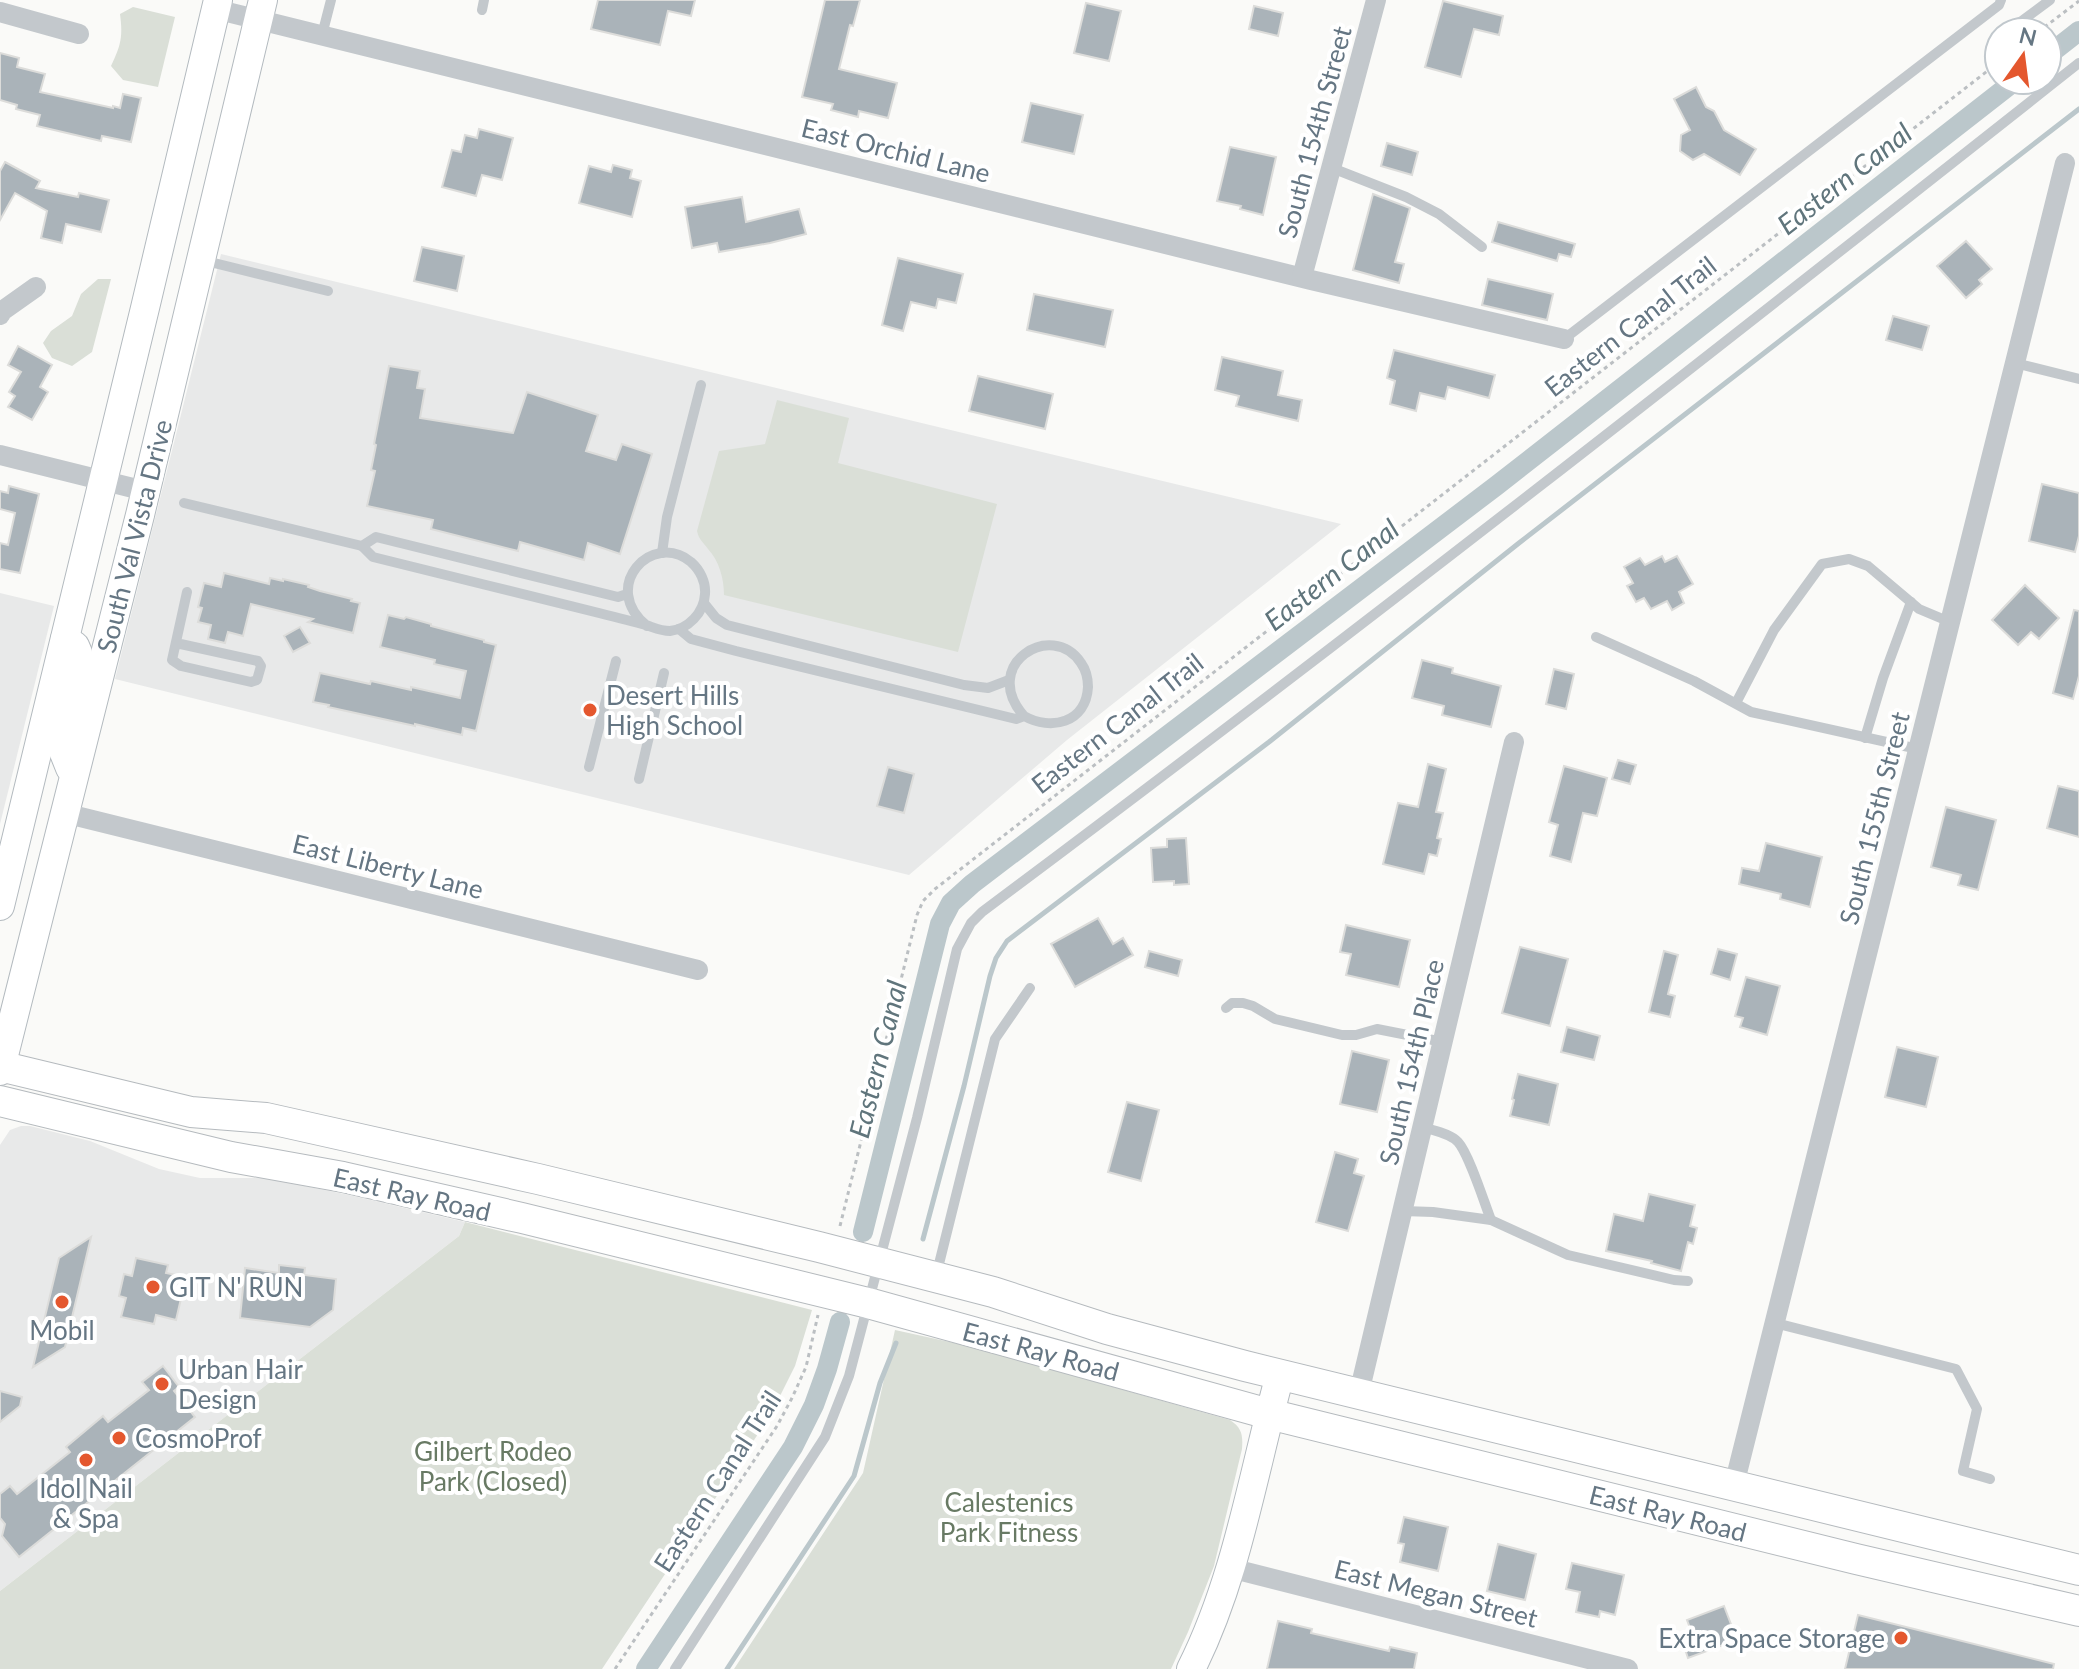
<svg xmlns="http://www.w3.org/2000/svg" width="2079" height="1669" viewBox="0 0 2079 1669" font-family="Lato,sans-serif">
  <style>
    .built { fill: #e8e9e9 }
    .green { fill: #dadfd7 }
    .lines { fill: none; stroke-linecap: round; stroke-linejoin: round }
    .stream { stroke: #bbc7cb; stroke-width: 5 }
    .canal { stroke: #bbc7cb; stroke-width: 20 }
    .building { fill: #aab3b9; stroke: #dcdcda; stroke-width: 2 }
    .secondary-casing { stroke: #b3babf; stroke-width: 30 }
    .primary-casing { stroke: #b5babe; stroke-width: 32 }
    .path { stroke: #bbbfc2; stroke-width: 3; stroke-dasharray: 4 4; stroke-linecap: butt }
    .lane { stroke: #c3c8cc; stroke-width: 10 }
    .street { stroke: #c3c8cc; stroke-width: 20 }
    .secondary { stroke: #fff; stroke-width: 28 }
    .primary { stroke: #fff; stroke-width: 30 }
    .poi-dot { fill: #e4572e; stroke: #fff; stroke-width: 3 }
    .labels { text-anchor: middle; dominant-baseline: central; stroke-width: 8; stroke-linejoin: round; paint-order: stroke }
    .street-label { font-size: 26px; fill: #657683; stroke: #fff }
    .poi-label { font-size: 26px; fill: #657683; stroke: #fff; text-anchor: start }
    .park-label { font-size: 26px; fill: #687a64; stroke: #fff }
    .water-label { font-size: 28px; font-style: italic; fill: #60757c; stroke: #fff }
  </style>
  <rect width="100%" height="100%" fill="#fafaf8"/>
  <g class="built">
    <polygon points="221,254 1341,524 1067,740 909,875 115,679"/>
    <polygon points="0,593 54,606 0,824"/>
    <polygon points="21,1126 30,1126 90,1141 159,1169 200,1178 265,1178 349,1195 465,1222 459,1236 0,1591 0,1145 10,1130"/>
  </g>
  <g class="green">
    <path d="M133 7 175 17 158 87 123 80 111 66C121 45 123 37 120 14Z"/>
    <polygon points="98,279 111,279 92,352 72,366 52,358 43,343 51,331 72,316 81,294"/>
    <path d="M777 400 849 418 838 463 997 504 958 652 724 595C724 578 719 561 708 549 703 542 699 540 697 531L719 451 765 444Z"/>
    <polygon points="465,1222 812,1310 795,1366 770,1416 602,1669 0,1669 0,1591 459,1236"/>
    <path d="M895 1330 968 1346 1230 1420C1242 1428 1243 1435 1242 1449L1214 1566 1188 1632 1171 1669H734L863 1473Z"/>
  </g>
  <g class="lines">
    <g class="stream">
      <polyline points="923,1239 964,1086 990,976 996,958 1007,941 1269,742 1519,543 2079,109"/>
      <polyline points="727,1669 854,1476 880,1383 896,1343"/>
    </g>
    <g class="canal">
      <polyline points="2047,56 2079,31"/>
      <polyline points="863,1232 940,924 951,903 972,884 1496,486 2016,80"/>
      <polyline points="646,1669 793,1447 814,1405 827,1369 840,1322"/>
    </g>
  </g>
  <g class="building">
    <polygon points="598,0 695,0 691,16 668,11 660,45 591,29"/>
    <polygon points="825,0 860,0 853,26 850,25 839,69 897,83 888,118 859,111 858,117 831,110 833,104 802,97"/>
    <polygon points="1443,1 1503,16 1499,35 1474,29 1461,77 1425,67"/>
    <polygon points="1086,3 1121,11 1109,61 1074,53"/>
    <polygon points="1254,6 1283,13 1278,36 1249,29"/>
    <polygon points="0,53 19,58 17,67 45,74 40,92 113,108 113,106 120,108 123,94 141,98 131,142 102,136 101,141 37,126 40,115 16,109 17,105 0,100"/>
    <polygon points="1696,87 1706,107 1714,111 1724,130 1756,149 1740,175 1704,154 1693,160 1680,151 1681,135 1690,130 1674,99"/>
    <polygon points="1031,103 1083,115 1074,154 1022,142"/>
    <polygon points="479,129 513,138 502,180 482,175 476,196 442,187 452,150 461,152 465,135 477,138"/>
    <polygon points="1387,143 1418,152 1412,175 1381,166"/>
    <polygon points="1230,147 1276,157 1263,215 1240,209 1241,206 1217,201"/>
    <polygon points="5,162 40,181 36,188 78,197 79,193 109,200 101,232 66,224 62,243 41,238 47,211 15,193 0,220 0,171"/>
    <polygon points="613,165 632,170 630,178 641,181 632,217 579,203 589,166 611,172"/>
    <polygon points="1373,194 1410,208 1395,262 1404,264 1399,283 1353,270"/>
    <polygon points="742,197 746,222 799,209 806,234 770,243 719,252 717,243 692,248 685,207"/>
    <polygon points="1498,222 1575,244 1571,257 1559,254 1557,261 1492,242"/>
    <polygon points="1966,241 1992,269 1979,280 1982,284 1966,298 1937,266"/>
    <polygon points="422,247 464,256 457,291 414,281"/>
    <polygon points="898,258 963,274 956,303 938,299 936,308 911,302 903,331 882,325"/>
    <polygon points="1488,279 1553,294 1547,320 1482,305"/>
    <polygon points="1034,294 1113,310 1105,347 1027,330"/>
    <polygon points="1893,316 1929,326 1922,350 1886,340"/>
    <polygon points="18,346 52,365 40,387 48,392 32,420 8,407 15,396 9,392 21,372 8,365"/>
    <polygon points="1394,350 1495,375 1489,398 1448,387 1445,399 1420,393 1416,411 1390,404 1395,381 1387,378"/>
    <polygon points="1222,357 1283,371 1278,395 1302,400 1298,421 1236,406 1239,396 1215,390"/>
    <polygon points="389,366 420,371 417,388 425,389 420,418 513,433 527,392 598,415 586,451 616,460 622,444 652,454 620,554 588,543 584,560 520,542 518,551 431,529 433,520 367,506 375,471 371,470 376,445 374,444"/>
    <polygon points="978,376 1053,394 1045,429 969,411"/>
    <polygon points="2042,484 2079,493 2079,536 2075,552 2029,541"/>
    <polygon points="9,486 39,494 20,573 0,569 0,543 8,545 15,513 0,509 0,491 8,493"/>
    <polygon points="1662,556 1665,562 1677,556 1693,584 1679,592 1684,603 1672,610 1667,601 1651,609 1644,598 1636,602 1627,586 1633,583 1624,567 1640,558 1645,565"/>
    <polygon points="224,573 269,584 270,578 283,581 283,579 309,585 308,587 320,591 352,599 351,601 360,603 353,633 308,622 313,619 251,604 243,636 228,632 225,643 208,639 211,625 198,622 202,608 198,607 204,583 221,587"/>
    <polygon points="2025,585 2059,618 2039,639 2031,632 2018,645 1992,620"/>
    <polygon points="2074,610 2079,611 2079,676 2073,699 2053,693"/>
    <polygon points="388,615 404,619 406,617 431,624 431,626 484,640 484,642 496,645 476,731 463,728 462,735 415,724 415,726 328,707 329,705 313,702 320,673 370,684 371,681 411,690 411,687 460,698 466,671 434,664 435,660 380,647"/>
    <polygon points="300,627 310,643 293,652 284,636"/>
    <polygon points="1422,660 1453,668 1452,673 1501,686 1491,727 1442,715 1444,706 1412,698"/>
    <polygon points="1554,669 1574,674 1566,709 1546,704"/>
    <polygon points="1618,760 1636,765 1630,784 1612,779"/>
    <polygon points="1428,764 1446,769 1436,812 1443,813 1437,838 1441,839 1437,856 1429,854 1424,874 1383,864 1398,803 1418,807"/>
    <polygon points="1564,766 1607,778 1597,816 1583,813 1571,862 1550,856 1558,825 1549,822"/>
    <polygon points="888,767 914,774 904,813 877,806"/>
    <polygon points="2058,786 2079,791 2079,837 2047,828"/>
    <polygon points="1946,807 1996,820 1978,890 1958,885 1961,875 1931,867"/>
    <polygon points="1186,838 1189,884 1174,885 1174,881 1153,882 1151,848 1167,847 1167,839"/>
    <polygon points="1766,843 1822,857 1810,907 1780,899 1781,894 1739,884 1742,868 1759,871"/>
    <polygon points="1098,918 1113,944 1123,938 1133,955 1075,987 1051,944"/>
    <polygon points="1346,925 1410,940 1399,987 1346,975 1351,954 1340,952"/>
    <polygon points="1520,947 1568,959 1550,1026 1502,1013"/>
    <polygon points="1718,949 1737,954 1730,980 1711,974"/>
    <polygon points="1149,951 1182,960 1178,976 1145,967"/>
    <polygon points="1664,951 1678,955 1668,994 1675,996 1670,1017 1649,1012"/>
    <polygon points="1746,977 1780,986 1767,1035 1740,1027 1743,1018 1735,1016"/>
    <polygon points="1567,1027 1600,1036 1594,1060 1561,1052"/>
    <polygon points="1897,1047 1938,1057 1926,1107 1885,1097"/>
    <polygon points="1352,1051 1389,1060 1377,1112 1340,1104"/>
    <polygon points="1518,1074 1558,1084 1549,1125 1510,1116 1514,1100 1512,1099"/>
    <polygon points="1127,1102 1159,1110 1141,1181 1108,1172"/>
    <polygon points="1335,1152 1358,1159 1354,1173 1364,1176 1348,1231 1316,1222"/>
    <polygon points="1649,1194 1695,1205 1690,1226 1697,1228 1693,1244 1688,1242 1681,1271 1651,1263 1652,1261 1606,1251 1614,1214 1643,1221"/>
    <polygon points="91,1237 65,1347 33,1367 59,1258"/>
    <polygon points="136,1258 168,1265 166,1273 186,1277 176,1320 156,1315 154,1324 121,1317 126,1298 119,1296 124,1274 132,1276"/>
    <polygon points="279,1265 305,1268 304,1275 336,1279 333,1310 310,1327 240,1318 245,1268 279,1273"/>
    <polygon points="163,1366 179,1387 174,1391 195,1417 19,1557 2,1536 5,1524 0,1518 0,1494 10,1486 17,1494 70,1452 66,1447 103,1416 108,1422 149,1390 142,1382"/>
    <polygon points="0,1391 22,1397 20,1406 0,1422"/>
    <polygon points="1404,1517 1448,1527 1438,1571 1400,1562 1404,1544 1398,1543"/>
    <polygon points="1498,1544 1536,1554 1525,1600 1487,1591"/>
    <polygon points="1572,1563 1624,1575 1615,1615 1600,1611 1599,1617 1576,1612 1580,1592 1566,1589"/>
    <polygon points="1724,1606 1737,1640 1688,1658 1682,1640 1693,1636 1687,1620"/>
    <polygon points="1858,1615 2054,1664 2053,1669 1845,1669"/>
    <polygon points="1278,1621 1312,1629 1311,1633 1389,1651 1390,1647 1417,1653 1414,1669 1267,1669"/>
  </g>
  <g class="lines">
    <g class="secondary-casing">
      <g id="secondary">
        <polyline points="65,639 75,646 78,653 76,675 62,748 70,768"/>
        <polyline points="0,906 145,308 218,0"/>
        <polyline points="0,1071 140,515 263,0"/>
        <path d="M1191 1669C1237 1578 1253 1473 1280 1375"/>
      </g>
    </g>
    <g class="primary-casing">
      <g id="primary">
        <polyline points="0,1066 191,1112 266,1118 538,1179 819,1247 993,1292 1107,1329 1245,1366 2079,1570"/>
        <polyline points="0,1101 231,1157 343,1177 522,1218 868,1303 1269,1414 1856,1559 2079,1611"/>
      </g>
    </g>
    <g class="path">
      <polyline points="2038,32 2079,1"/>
      <polyline points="840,1226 917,915 923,901 935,889 1999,62"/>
      <polyline points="615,1669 777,1426 792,1398 806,1367 818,1315"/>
    </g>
    <g class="lane">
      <polyline points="482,10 484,0"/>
      <polyline points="2017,32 2015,26 2050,0"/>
      <polyline points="322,35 331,0"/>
      <polyline points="1332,168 1406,197 1439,214 1482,247"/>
      <polyline points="202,260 328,291"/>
      <polyline points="1564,339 1999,5 2001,0"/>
      <polyline points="2015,363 2079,379"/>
      <polyline points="184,503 362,546"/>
      <polyline points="662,553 667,517 701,385"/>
      <path d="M627 594 618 597 376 537 362 546 373 557C448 576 524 594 599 613 615 617 631 621 646 625 655 628 661 631 670 631 688 629 704 613 705 594 706 582 700 570 691 562 652 530 599 587 647 626"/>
      <polyline points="704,603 716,618 727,625 964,685 988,688 1009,680"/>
      <path d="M679 629 691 639 736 651 1016 719 1024 716C1051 731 1086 723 1088 687 1088 678 1086 670 1081 663 1052 619 979 665 1024 716"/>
      <polyline points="1596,637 1694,681 1751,712 1918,749"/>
      <polyline points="176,643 258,661 261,666 257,680 251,682 181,666 172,660 187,592"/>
      <polyline points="1736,703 1774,630 1822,564 1849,559 1868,566 1919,609 1950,622"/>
      <polyline points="1865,738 1883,678 1911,602"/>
      <polyline points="589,767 616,661"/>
      <polyline points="639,779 664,673"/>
      <polyline points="1226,1008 1232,1003 1243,1003 1253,1006 1275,1019 1342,1035 1356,1035 1377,1029 1443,1042"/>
      <path d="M1423 1127C1434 1131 1450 1133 1458 1142 1469 1154 1484 1202 1491 1220"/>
      <polyline points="1403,1211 1433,1212 1491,1220 1568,1255 1674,1280 1688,1281"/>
      <polyline points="936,1276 995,1039 1030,988"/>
      <polyline points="1775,1323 1956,1369 1977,1409 1963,1471 1990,1479"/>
      <path d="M675 1669 825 1437 849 1376 917 1118 957 949 971 923 982 912C1353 635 1717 349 2079 63"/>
    </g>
    <g class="street">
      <polyline points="215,9 1311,280 1564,339"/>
      <polyline points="0,12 79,34"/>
      <polyline points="1302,277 1376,0"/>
      <polyline points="0,315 2,311 36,287"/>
      <polyline points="0,455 145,491"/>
      <polyline points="64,813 698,970"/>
      <polyline points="1359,1393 1514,742"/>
      <polyline points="1734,1485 2065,163"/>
      <polyline points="1230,1568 1628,1669"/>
    </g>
    <use href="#secondary" class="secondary"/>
    <use href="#primary" class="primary"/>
  </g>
  <g class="poi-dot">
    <circle cx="590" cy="710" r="8"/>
    <circle cx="153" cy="1287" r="8"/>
    <circle cx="62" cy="1302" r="8"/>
    <circle cx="162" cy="1384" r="8"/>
    <circle cx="119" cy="1438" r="8"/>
    <circle cx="86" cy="1460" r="8"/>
    <circle cx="1901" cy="1638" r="8"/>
  </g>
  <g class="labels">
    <g class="street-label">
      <text transform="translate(1314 132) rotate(-75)">South 154th Street</text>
      <text transform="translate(896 150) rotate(14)">East Orchid Lane</text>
      <text transform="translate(1630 326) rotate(-38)">Eastern Canal Trail</text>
      <text transform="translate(134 536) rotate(-76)">South Val Vista Drive</text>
      <text transform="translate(1117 723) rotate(-38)">Eastern Canal Trail</text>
      <text transform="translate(1874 818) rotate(-76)">South 155th Street</text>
      <text transform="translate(388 866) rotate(14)">East Liberty Lane</text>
      <text transform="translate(1411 1062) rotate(-77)">South 154th Place</text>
      <text transform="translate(412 1194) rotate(13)">East Ray Road</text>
      <text transform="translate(1041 1351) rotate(15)">East Ray Road</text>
      <text transform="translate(717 1481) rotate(-57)">Eastern Canal Trail</text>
      <text transform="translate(1668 1513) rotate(14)">East Ray Road</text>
      <text transform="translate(1436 1593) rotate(14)">East Megan Street</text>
    </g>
    <g class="poi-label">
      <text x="606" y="695">Desert Hills<tspan x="606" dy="30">High School</tspan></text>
      <text x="169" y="1287">GIT N' RUN</text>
      <text x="62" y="1330" text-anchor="middle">Mobil</text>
      <text x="178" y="1369">Urban Hair<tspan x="178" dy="30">Design</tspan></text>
      <text x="135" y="1438">CosmoProf</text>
      <text x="86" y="1488" text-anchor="middle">Idol Nail<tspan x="86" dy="30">&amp; Spa</tspan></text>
      <text x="1885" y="1638" text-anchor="end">Extra Space Storage</text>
    </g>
    <g class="park-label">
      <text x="493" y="1451">Gilbert Rodeo<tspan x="493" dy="30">Park (Closed)</tspan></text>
      <text x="1009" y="1502">Calestenics<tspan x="1009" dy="30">Park Fitness</tspan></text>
    </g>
    <g class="water-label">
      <text transform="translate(1844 178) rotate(-38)">Eastern Canal</text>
      <text transform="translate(1331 574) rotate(-38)">Eastern Canal</text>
      <text transform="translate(877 1059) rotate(-76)">Eastern Canal</text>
    </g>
  </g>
  <g transform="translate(2023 56) rotate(14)"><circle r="38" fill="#ffffff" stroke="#c1c8cd" stroke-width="2"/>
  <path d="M0-6L14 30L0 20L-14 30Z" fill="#e4572e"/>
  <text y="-12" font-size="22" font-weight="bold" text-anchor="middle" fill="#657683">N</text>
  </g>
</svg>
